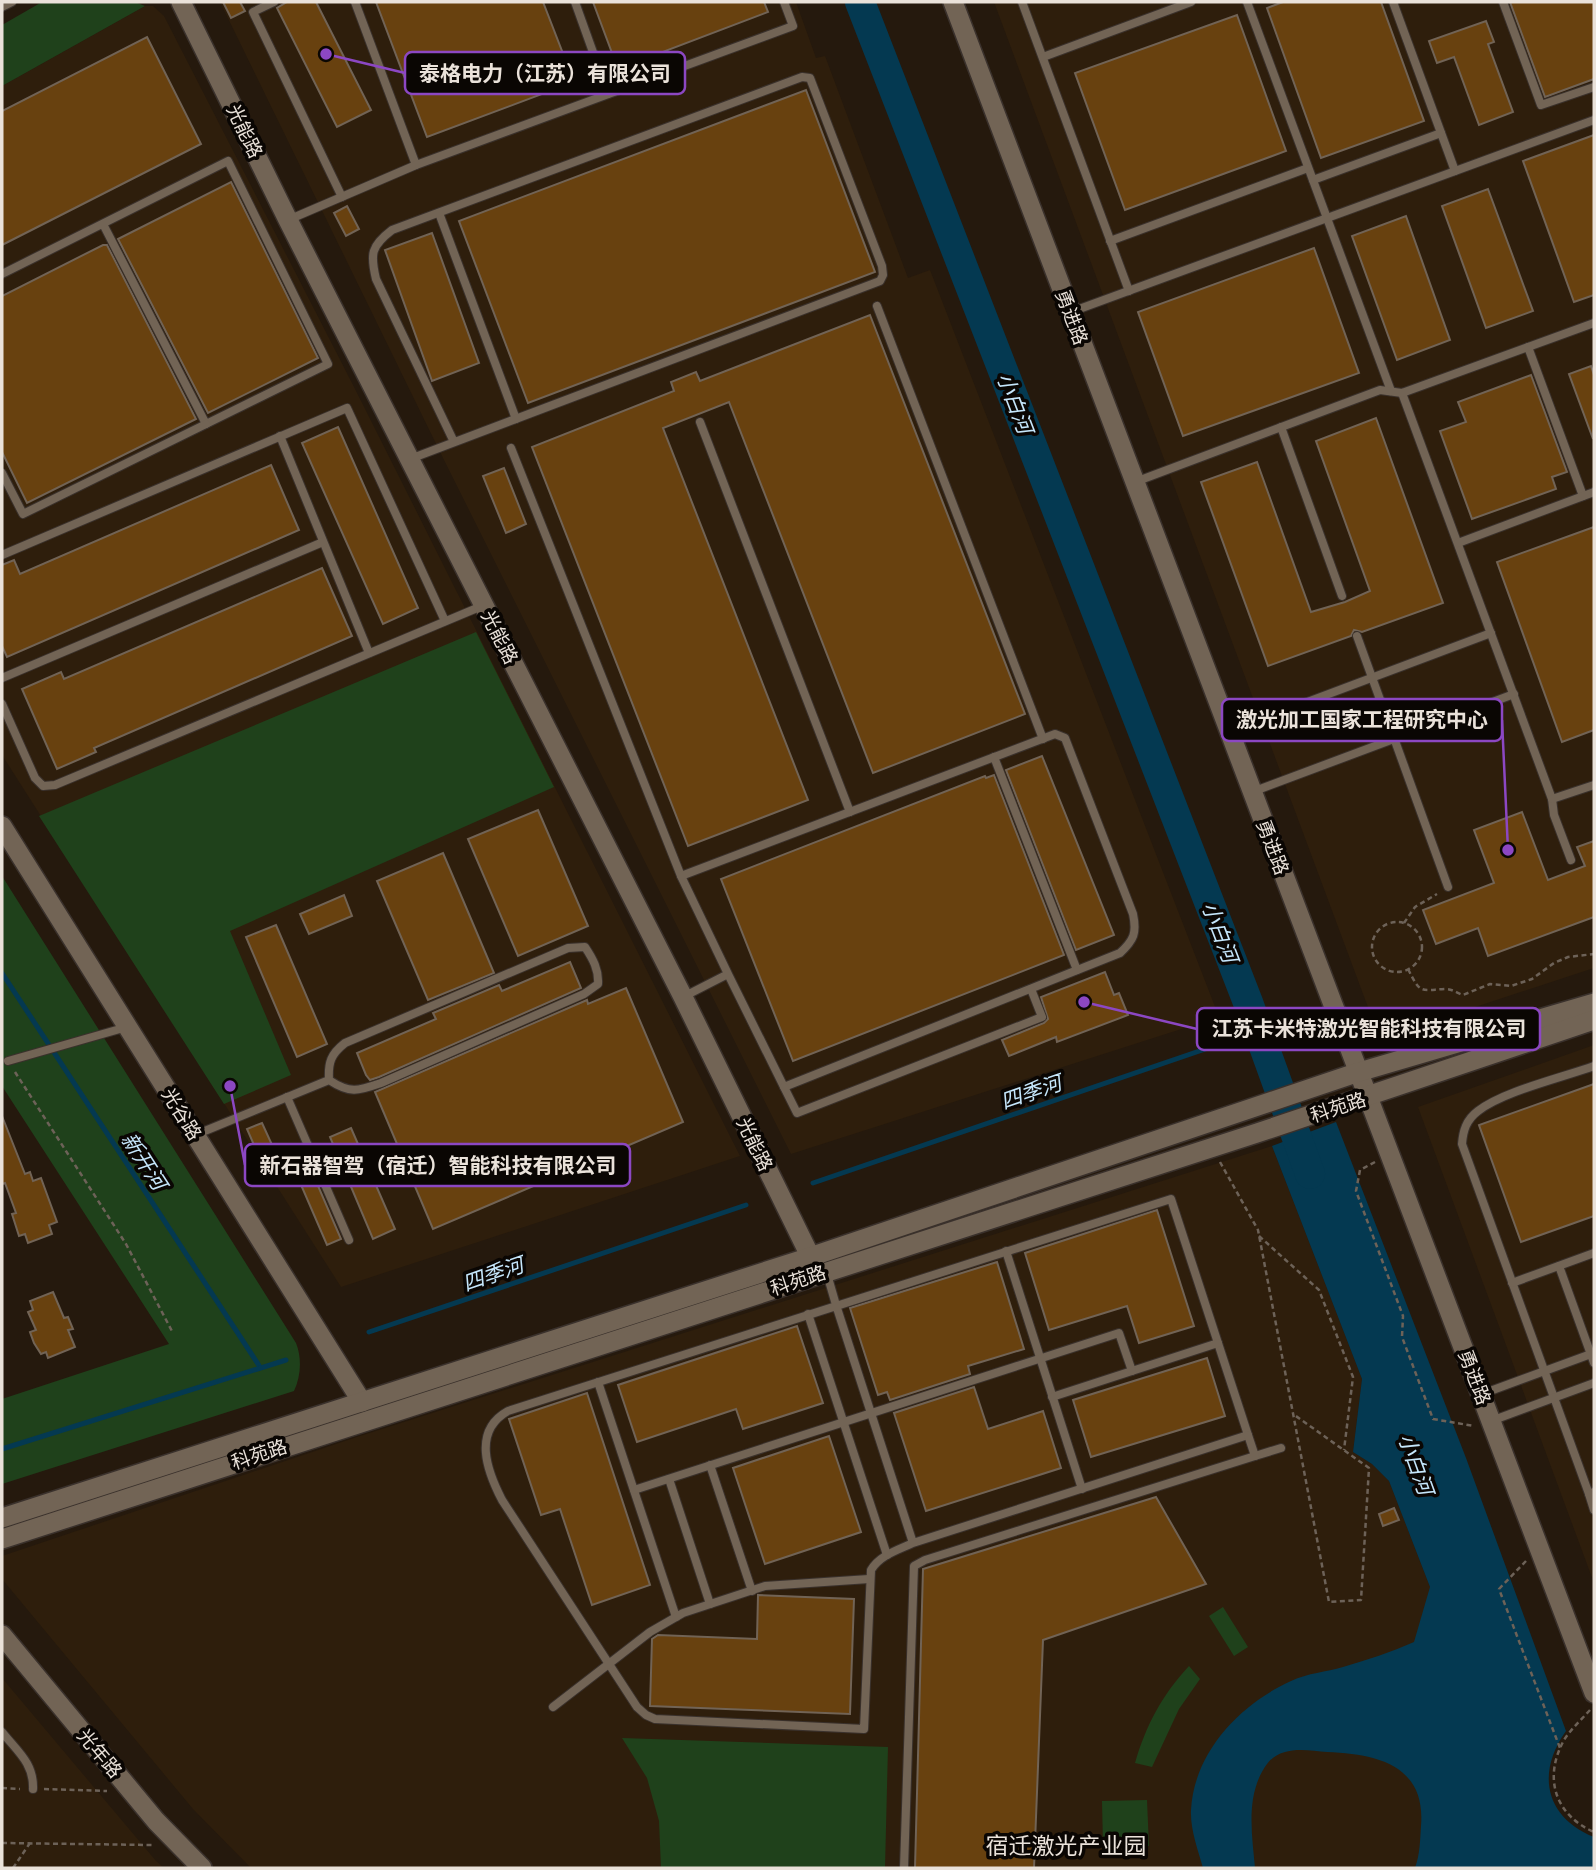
<svg xmlns="http://www.w3.org/2000/svg" width="1596" height="1870" viewBox="0 0 1596 1870" font-family="'Public Sans','Noto Sans SC',sans-serif">
  <style>
    .built { fill: #2e1e0c }
    .green { fill: #1f411b }
    .water { fill: #043951 }
    .lines { fill: none; stroke-linecap: round; stroke-linejoin: round }
    .stream { stroke: #043951; stroke-width: 5 }
    .river { stroke: #043951; stroke-width: 30 }
    .building { fill: #68410f; stroke: #716355; stroke-width: 2 }
    .service-casing { stroke: #3a312c; stroke-width: 10 }
    .tertiary-casing { stroke: #3a312c; stroke-width: 22 }
    .path { stroke: #6d6258; stroke-width: 2.5; stroke-dasharray: 5 3.5; stroke-linecap: butt }
    .service { stroke: #726455; stroke-width: 8 }
    .tertiary { stroke: #726455; stroke-width: 19 }
    .labels { text-anchor: middle; dominant-baseline: central; stroke-width: 7; stroke-linejoin: round; paint-order: stroke }
    .street-label { font-size: 19px; fill: #eae2da; stroke: #0a0603 }
    .water-label { font-size: 21px; font-style: italic; fill: #c6e7fc; stroke: #0a0603 }
    .quarter-label { font-size: 23px; fill: #eae2da; stroke: #0a0603 }
    .leader { fill: none; stroke: #8c47c3; stroke-width: 2.5 }
    .callout-dot { fill: #8c47c3; stroke: #0a0603; stroke-width: 2.5 }
    .callout { fill: #0a0603; stroke: #8c47c3; stroke-width: 2.5 }
    .callout-label { font-size: 21px; text-anchor: middle; font-weight: bold; fill: #eae2da }
  </style>
  <rect width="100%" height="100%" fill="#25190d"/>
  <g class="built">
    <polygon points="220,2 796,2 816,58 825,56 908,278 930,270 1219,1017 791,1154 443,458"/>
    <polygon points="994,2 1594,2 1594,968 1399,1032 1379,1030 1372,1018"/>
    <polygon points="145,6 153,6 164,16 353,385 740,1156 341,1287 2,755 2,86"/>
    <polygon points="1594,1045 1594,1583 1418,1107"/>
    <polygon points="1272,1146 1362,1379 1353,1452 1372,1464 1389,1481 1430,1587 1516,1868 251,1868 193,1809 2,1579 2,1556 357,1437"/>
    <polygon points="2,1678 156,1861 164,1868 2,1868"/>
  </g>
  <g class="green">
    <polygon points="42,2 135,2 145,6 2,86 2,25"/>
    <polygon points="476,632 554,787 230,931 291,1075 224,1104 39,816"/>
    <path d="M2 876 296 1343C302 1358 301 1376 294 1391L2 1484V1399L169 1344 2 1086Z"/>
    <polygon points="1223,1607 1248,1647 1234,1656 1209,1616"/>
    <path d="M1189 1666 1200 1679 1179 1709 1152 1767 1135 1763C1146 1725 1162 1695 1189 1666Z"/>
    <polygon points="622,1738 888,1747 885,1868 661,1868 659,1821 647,1778"/>
    <polygon points="1147,1800 1149,1846 1103,1846 1102,1801"/>
  </g>
  <path class="water" d="M1336 1122 1466 1458 1566 1731C1536 1773 1545 1817 1594 1837V1868H1415C1420 1854 1420 1841 1421 1826 1426 1765 1377 1754 1327 1752 1307 1750 1281 1745 1267 1764 1245 1794 1252 1834 1255 1868H1203C1198 1850 1190 1829 1191 1810 1194 1752 1240 1704 1291 1681 1308 1673 1326 1672 1343 1667 1367 1660 1391 1652 1414 1642L1430 1587 1389 1481 1372 1464 1353 1452 1362 1379 1272 1146Z"/>
  <g class="lines">
    <g class="stream">
      <polyline points="2,973 260,1367"/>
      <polyline points="813,1183 1258,1031"/>
      <polyline points="369,1332 746,1205"/>
      <polyline points="2,1449 286,1360"/>
    </g>
    <polyline class="river" points="860,2 1249,1005 1310,1174"/>
  </g>
  <g class="building">
    <polygon points="223,2 240,2 245,11 231,18"/>
    <polygon points="287,2 316,2 371,110 337,127 277,8"/>
    <polygon points="376,2 543,2 574,82 427,137"/>
    <polygon points="593,2 764,2 768,12 618,69"/>
    <polygon points="1283,2 1381,2 1424,121 1321,158 1267,8"/>
    <polygon points="1510,2 1594,2 1594,79 1545,97"/>
    <polygon points="1237,15 1286,151 1125,210 1075,73"/>
    <polygon points="1486,21 1494,42 1488,44 1513,112 1479,125 1454,57 1437,63 1429,41"/>
    <polygon points="147,37 201,144 2,245 2,111"/>
    <polygon points="806,90 875,272 528,403 459,221"/>
    <polygon points="1594,135 1594,295 1574,302 1523,161"/>
    <polygon points="231,182 318,358 208,413 118,239"/>
    <polygon points="1488,189 1533,311 1486,328 1442,206"/>
    <polygon points="347,206 359,229 346,236 334,213"/>
    <polygon points="1406,216 1450,340 1397,360 1352,236"/>
    <polygon points="432,233 479,363 432,381 385,250"/>
    <polygon points="103,245 107,245 196,419 27,503 2,452 2,296"/>
    <polygon points="1314,248 1359,373 1183,436 1138,312"/>
    <polygon points="870,315 1025,714 873,773 729,402 663,428 808,800 688,846 532,447 674,391 671,382 696,372 700,381"/>
    <polygon points="1591,366 1594,375 1593,439 1569,374"/>
    <polygon points="1531,375 1567,472 1552,477 1556,489 1472,519 1440,431 1466,422 1458,402"/>
    <polygon points="1376,418 1443,603 1362,632 1354,630 1351,636 1268,666 1201,482 1257,462 1311,612 1345,602 1370,591 1316,441"/>
    <polygon points="338,427 418,608 383,624 302,443"/>
    <polygon points="271,465 299,530 7,657 2,646 2,565 14,560 20,574"/>
    <polygon points="504,468 526,524 506,533 483,476"/>
    <polygon points="1594,527 1594,730 1562,742 1497,562"/>
    <polygon points="322,568 352,636 94,748 96,752 57,769 22,689 61,672 64,679"/>
    <polygon points="1042,756 1114,935 1076,950 1006,770"/>
    <polygon points="994,775 1064,955 793,1061 721,879 985,776 986,778"/>
    <polygon points="538,810 588,926 518,956 468,839"/>
    <polygon points="1522,812 1548,880 1585,866 1577,847 1594,841 1594,917 1488,956 1478,928 1436,944 1423,910 1494,883 1474,830"/>
    <polygon points="443,853 494,973 428,1000 377,881"/>
    <polygon points="344,895 352,916 309,934 300,914"/>
    <polygon points="276,925 327,1044 297,1057 246,937"/>
    <polygon points="570,962 581,988 379,1077 370,1080 366,1075 357,1053 436,1019 433,1013 499,985 502,991"/>
    <polygon points="1105,972 1114,995 1119,993 1128,1015 1057,1042 1056,1037 1009,1056 1002,1040 1044,1023 1048,1019 1041,997"/>
    <polygon points="626,988 683,1122 433,1229 375,1092 587,1000 588,1004"/>
    <polygon points="1594,1084 1594,1216 1521,1242 1479,1125"/>
    <polygon points="2,1116 25,1174 30,1172 33,1181 41,1178 57,1222 49,1225 52,1234 28,1243 25,1234 19,1236 12,1214 16,1213 5,1183 2,1184"/>
    <polygon points="262,1123 273,1147 258,1154 247,1129"/>
    <polygon points="351,1128 395,1229 373,1239 330,1137"/>
    <polygon points="306,1158 341,1239 327,1245 292,1164"/>
    <polygon points="1157,1210 1194,1326 1139,1343 1127,1306 1049,1330 1025,1253"/>
    <polygon points="997,1262 1024,1349 968,1366 970,1374 890,1400 887,1392 878,1395 850,1308"/>
    <polygon points="53,1292 64,1318 68,1317 73,1329 68,1330 75,1347 48,1358 46,1352 41,1354 34,1343 30,1332 36,1330 28,1312 33,1310 30,1301"/>
    <polygon points="797,1326 823,1403 743,1429 736,1409 637,1442 618,1385"/>
    <polygon points="1207,1358 1225,1416 1091,1457 1073,1400"/>
    <polygon points="974,1387 988,1429 1043,1411 1061,1468 926,1511 894,1413"/>
    <polygon points="587,1393 650,1585 592,1605 560,1509 541,1515 509,1419"/>
    <polygon points="829,1436 861,1532 765,1564 733,1468"/>
    <polygon points="1156,1497 1206,1584 1043,1640 1034,1868 915,1868 923,1569"/>
    <polygon points="1394,1508 1399,1520 1383,1526 1379,1514"/>
    <polygon points="758,1595 854,1599 850,1714 650,1706 652,1639 658,1635 757,1639"/>
  </g>
  <g class="lines">
    <g class="service-casing">
      <g id="service">
        <polyline points="274,2 253,12 342,197"/>
        <polyline points="355,2 416,165"/>
        <polyline points="575,2 608,94"/>
        <polyline points="1022,2 1129,291"/>
        <polyline points="1247,2 1391,391"/>
        <polyline points="1393,2 1455,171"/>
        <polyline points="1503,2 1541,105 1594,87"/>
        <polyline points="2,7 12,2"/>
        <polyline points="1043,57 1191,2"/>
        <polyline points="1313,180 1441,133"/>
        <polyline points="439,213 516,419"/>
        <polyline points="288,220 416,165 793,26 784,2"/>
        <polyline points="1110,241 1308,168"/>
        <polyline points="2,274 228,161 328,364 206,424 103,224"/>
        <polyline points="877,306 1043,739"/>
        <polyline points="1071,312 1594,120"/>
        <polyline points="1528,347 1583,496"/>
        <polyline points="1402,393 1552,799 1554,815 1571,860"/>
        <polyline points="700,422 850,812"/>
        <polyline points="1281,427 1342,596"/>
        <polyline points="280,436 369,653"/>
        <polyline points="511,448 681,876"/>
        <path d="M410 459 880 281 883 275 882 266 810 78 802 77 392 230C371 246 370 254 376 279L454 442"/>
        <polyline points="2,473 23,514 206,424"/>
        <polyline points="1135,482 1380,390 1402,393 1594,323"/>
        <polyline points="1458,543 1594,492"/>
        <polyline points="2,555 347,408 445,621"/>
        <polyline points="1357,636 1448,887"/>
        <polyline points="2,678 323,542"/>
        <polyline points="2,704 35,778 43,786 55,785 482,606"/>
        <polyline points="1230,731 1491,633"/>
        <polyline points="994,757 1077,970"/>
        <polyline points="1252,792 1514,694"/>
        <polyline points="1552,799 1594,785"/>
        <path d="M683 997 728 974 784 1087 1120 953C1134 940 1137 933 1133 914L1065 738 1055 734 681 876 728 974"/>
        <polyline points="8,1061 127,1027"/>
        <path d="M1594 1066C1561 1078 1504 1091 1478 1111 1466 1120 1463 1131 1462 1144L1589 1494 1594 1492"/>
        <polyline points="784,1087 797,1113 1042,1017 1031,989"/>
        <polyline points="287,1097 349,1240"/>
        <path d="M195 1135 329 1080C350 1094 358 1091 381 1083L584 994 598 984C599 970 593 959 585 947L568 948 345 1043C331 1054 328 1062 329 1080"/>
        <polyline points="1006,1251 1082,1489"/>
        <polyline points="1559,1266 1594,1363"/>
        <path d="M827 1274 836 1305 913 1543 1248 1435 1171 1199 508 1411C472 1431 487 1471 502 1500L637 1707 646 1715 655 1719 864 1729 871 1570C880 1555 898 1550 913 1543"/>
        <polyline points="1512,1283 1594,1253"/>
        <polyline points="808,1314 887,1555"/>
        <polyline points="598,1382 676,1617"/>
        <polyline points="1482,1394 1591,1354"/>
        <polyline points="1052,1397 1218,1343"/>
        <polyline points="1491,1421 1594,1383"/>
        <polyline points="1255,1456 1281,1448"/>
        <polyline points="710,1465 752,1591"/>
        <polyline points="669,1479 710,1604"/>
        <polyline points="634,1490 1119,1333 1132,1371"/>
        <polyline points="1589,1494 1594,1510"/>
        <polyline points="553,1707 650,1632 683,1613 765,1586 869,1579"/>
        <path d="M2 1732C17 1751 34 1763 33 1789"/>
        <polyline points="904,1868 914,1566 925,1560 1255,1456 1248,1435"/>
      </g>
    </g>
    <g class="tertiary-casing">
      <g id="tertiary">
        <polyline points="181,2 288,220 683,997 815,1266"/>
        <polyline points="953,2 1594,1693"/>
        <polyline points="2,826 362,1402"/>
        <polyline points="2,1518 801,1260 1359,1072 1594,1003"/>
        <polyline points="2,1539 1257,1133 1594,1020"/>
        <polyline points="2,1635 156,1821 202,1868"/>
      </g>
    </g>
    <g class="path">
      <circle cx="1397" cy="947" r="25"/>
      <polyline points="1404,923 1415,907 1437,894"/>
      <path d="M1408 969C1421 995 1420 990 1446 989 1452 989 1457 993 1463 995L1490 984 1511 986 1532 979 1554 963 1568 957 1594 954"/>
      <polyline points="15,1072 126,1244 173,1333"/>
      <polyline points="1220,1162 1258,1230 1329,1602 1361,1600 1369,1468 1293,1414"/>
      <polyline points="1375,1162 1360,1170 1356,1191 1403,1316 1402,1337 1433,1419 1474,1426"/>
      <polyline points="1259,1236 1319,1290 1353,1377 1344,1450"/>
      <polyline points="1526,1561 1499,1589 1560,1748"/>
      <path d="M1590 1710C1581 1720 1571 1729 1564 1740 1543 1778 1555 1815 1594 1832"/>
      <polyline points="2,1788 20,1789"/>
      <polyline points="44,1789 107,1791"/>
      <polyline points="2,1843 152,1845"/>
      <polyline points="13,1868 30,1843"/>
    </g>
    <use href="#service" class="service"/>
    <use href="#tertiary" class="tertiary"/>
  </g>
  <g class="labels">
    <g class="street-label">
      <text transform="translate(245 131) rotate(64)">光能路</text>
      <text transform="translate(1072 317) rotate(69)">勇进路</text>
      <text transform="translate(500 637) rotate(63)">光能路</text>
      <text transform="translate(1273 847) rotate(69)">勇进路</text>
      <text transform="translate(1338 1107) rotate(-18)">科苑路</text>
      <text transform="translate(182 1114) rotate(58)">光谷路</text>
      <text transform="translate(755 1144) rotate(64)">光能路</text>
      <text transform="translate(798 1280) rotate(-18)">科苑路</text>
      <text transform="translate(1475 1377) rotate(69)">勇进路</text>
      <text transform="translate(259 1454) rotate(-18)">科苑路</text>
      <text transform="translate(100 1753) rotate(50)">光年路</text>
    </g>
    <g class="water-label">
      <text transform="translate(1015 403) rotate(69)">小白河</text>
      <text transform="translate(1220 932) rotate(69)">小白河</text>
      <text transform="translate(1031 1092) rotate(-19)">四季河</text>
      <text transform="translate(144 1161) rotate(57)">新开河</text>
      <text transform="translate(493 1274) rotate(-19)">四季河</text>
      <text transform="translate(1416 1464) rotate(70)">小白河</text>
    </g>
    <g class="quarter-label">
      <text x="1066" y="1845">宿迁激光产业园</text>
    </g>
  </g>
  <path class="leader" d="M326 54L405 73M1508 850L1502 720M1084 1002L1197 1029M230 1086L245 1165"/>
  <g class="callout-dot">
    <circle cx="326" cy="54" r="7"/>
    <circle cx="1508" cy="850" r="7"/>
    <circle cx="1084" cy="1002" r="7"/>
    <circle cx="230" cy="1086" r="7"/>
  </g>
  <g class="callout">
    <rect x="405" y="52" width="280" height="42" rx="7"/>
    <rect x="1222" y="699" width="280" height="42" rx="7"/>
    <rect x="1197" y="1008" width="343" height="42" rx="7"/>
    <rect x="245" y="1144" width="385" height="42" rx="7"/>
  </g>
  <g class="callout-label">
    <text x="545" y="81">泰格电力（江苏）有限公司</text>
    <text x="1362" y="727">激光加工国家工程研究中心</text>
    <text x="1369" y="1036">江苏卡米特激光智能科技有限公司</text>
    <text x="438" y="1173">新石器智驾（宿迁）智能科技有限公司</text>
  </g>
  <rect width="1596" height="1870" fill="none" stroke="#eae2da" stroke-width="7"/>
</svg>
